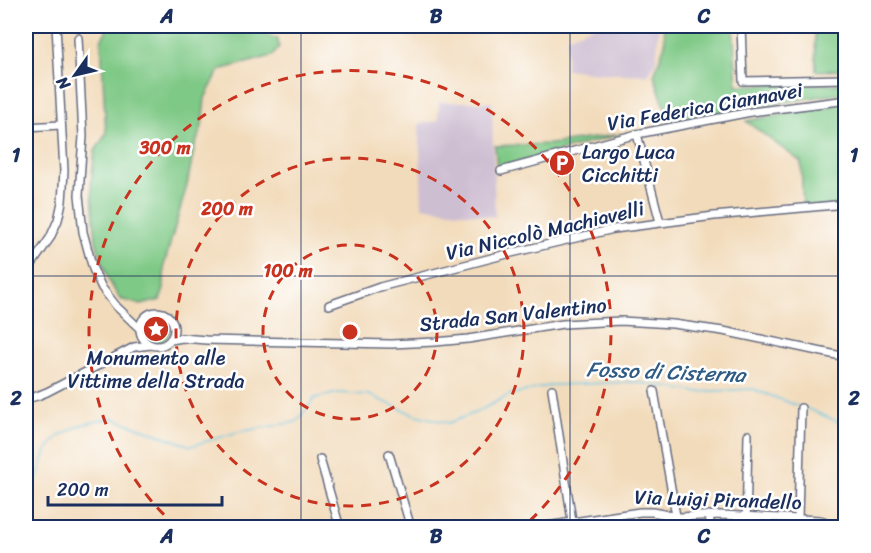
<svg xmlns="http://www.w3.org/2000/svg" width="871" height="553" viewBox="0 0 871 553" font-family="Sriracha,sans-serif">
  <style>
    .industrial { fill: #cebed2 }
    .green { fill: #7fc986; stroke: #4d7c72; stroke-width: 1.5 }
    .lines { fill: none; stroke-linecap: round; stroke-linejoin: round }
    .stream { stroke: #5fc1dd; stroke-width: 1.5 }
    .street-tunnel { stroke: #c7b9a8; stroke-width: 7; stroke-dasharray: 7 3.5; stroke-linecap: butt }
    .street-casing { stroke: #666b7f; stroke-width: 10 }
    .street { stroke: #fff; stroke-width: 7 }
    .grid { fill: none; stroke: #1b2f5e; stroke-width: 1.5; stroke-opacity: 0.55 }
    .ring { fill: none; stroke: #c8321e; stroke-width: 3; stroke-dasharray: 10 8 }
    .labels { text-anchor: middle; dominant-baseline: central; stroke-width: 5; stroke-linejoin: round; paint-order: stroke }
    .street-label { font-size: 20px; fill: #1b2f5e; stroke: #fff }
    .poi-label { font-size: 20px; fill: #1b2f5e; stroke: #fff; text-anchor: start }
    .water-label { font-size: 21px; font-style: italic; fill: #2f5b84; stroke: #fff }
    .centre { fill: #c8321e; stroke: #fff; stroke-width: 3 }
    .ring-label { font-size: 18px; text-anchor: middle; font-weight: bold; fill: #c8321e; stroke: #fff; stroke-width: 5; stroke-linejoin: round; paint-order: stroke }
    .neatline { fill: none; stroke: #1b2f5e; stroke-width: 2 }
    .grid-label { font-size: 20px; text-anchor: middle; font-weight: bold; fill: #1b2f5e }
  </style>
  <rect width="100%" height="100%" fill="#fff"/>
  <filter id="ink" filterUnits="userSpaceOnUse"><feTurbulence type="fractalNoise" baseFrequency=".0167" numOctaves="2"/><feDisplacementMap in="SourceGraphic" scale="12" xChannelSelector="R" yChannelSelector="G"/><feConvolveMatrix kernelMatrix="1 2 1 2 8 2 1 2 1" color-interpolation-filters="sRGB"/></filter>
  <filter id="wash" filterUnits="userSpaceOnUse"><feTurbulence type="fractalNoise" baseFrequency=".008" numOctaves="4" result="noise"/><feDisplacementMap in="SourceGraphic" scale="24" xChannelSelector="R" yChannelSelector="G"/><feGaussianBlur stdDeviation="1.35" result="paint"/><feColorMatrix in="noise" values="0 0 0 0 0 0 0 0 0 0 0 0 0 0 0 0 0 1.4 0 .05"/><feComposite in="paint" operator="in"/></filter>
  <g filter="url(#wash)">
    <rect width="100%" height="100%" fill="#f2dbbb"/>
    <g class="industrial">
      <polygon points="594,26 659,26 656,61 648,75 597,73 566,69 567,37"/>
      <polygon points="439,102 492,102 495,217 422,207 419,124 438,121"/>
    </g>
    <g class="green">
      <polygon points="109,26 243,26 278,39 279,48 272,56 223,69 218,73 205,98 202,126 194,149 187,185 164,265 164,289 160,300 141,305 120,299 109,281 96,242 91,181 95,151 106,134 101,40"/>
      <polygon points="664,26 733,26 737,85 841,84 842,93 669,120 654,75 665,44"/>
      <polygon points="815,26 845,26 845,70 816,71"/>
      <polygon points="845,103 845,204 803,208 801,162 746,121"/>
      <polygon points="622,134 497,168 495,146 551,144"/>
      <circle cx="156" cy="329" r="14"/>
    </g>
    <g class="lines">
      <g class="stream">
        <polyline points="803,407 846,425"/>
        <polyline points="26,511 46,451 58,437 80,425 112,418 191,446 238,432 296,422 315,398 338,393 369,395 413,414 449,423 477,412 509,395 553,385 635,382 696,392 753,389 798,406"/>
      </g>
    </g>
  </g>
  <g filter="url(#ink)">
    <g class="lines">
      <polyline class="street-tunnel" points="78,26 78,38"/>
      <g class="street-casing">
        <g id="street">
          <polyline points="741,26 743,81 846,79"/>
          <polyline points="78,38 83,136 79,195 83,232 93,269 102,288 117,307 139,328"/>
          <polyline points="26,127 61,125"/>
          <polyline points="637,134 660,222"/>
          <polyline points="501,171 637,134 751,112 840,101 846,98"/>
          <polyline points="26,273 50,238 58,220 62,202 64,171 56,26"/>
          <polyline points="329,305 380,287 507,254 614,229 714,216 846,204"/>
          <circle cx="157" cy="329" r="17"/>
          <polyline points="171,340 182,338 206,340 391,344 435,342 468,339 563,324 621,321 673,324 723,331 846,357"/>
          <polyline points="552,389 572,521"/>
          <polyline points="654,391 676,516"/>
          <polyline points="26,399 37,396 47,392 134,347 151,345"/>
          <polyline points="389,454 411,528"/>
          <polyline points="320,459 340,528"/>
          <polyline points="709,515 711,528"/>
          <polyline points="798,518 801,408"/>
          <polyline points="533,528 640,512 652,512 679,517 721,515 820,520 824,521 827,528"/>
          <polyline points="746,528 748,435"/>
        </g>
      </g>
      <use href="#street" class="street"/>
    </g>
  </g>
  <path class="grid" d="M301 26V528M570 26V528M26 276H846"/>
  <g class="ring">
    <circle cx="350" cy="332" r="87"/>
    <circle cx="350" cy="332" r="174"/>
    <path d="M177 527A261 261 0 1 1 523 527"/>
  </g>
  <defs>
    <g id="parking-disc" transform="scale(1.35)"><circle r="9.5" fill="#c8321e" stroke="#fff"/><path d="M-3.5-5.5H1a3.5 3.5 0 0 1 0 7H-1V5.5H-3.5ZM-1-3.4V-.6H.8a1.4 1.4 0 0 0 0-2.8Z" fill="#fff"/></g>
    <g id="sight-disc" transform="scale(1.35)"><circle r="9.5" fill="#c8321e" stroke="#fff"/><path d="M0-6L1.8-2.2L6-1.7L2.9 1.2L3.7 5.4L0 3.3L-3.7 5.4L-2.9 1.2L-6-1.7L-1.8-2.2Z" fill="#fff"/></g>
  </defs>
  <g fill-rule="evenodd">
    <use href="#parking-disc" x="562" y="163"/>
    <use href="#sight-disc" x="156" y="329"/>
  </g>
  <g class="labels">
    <g class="street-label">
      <text transform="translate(705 107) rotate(-10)">Via Federica Ciannavei</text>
      <text transform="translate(545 231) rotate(-13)">Via Niccolò Machiavelli</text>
      <text transform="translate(513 315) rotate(-6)">Strada San Valentino</text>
      <text transform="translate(718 500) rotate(2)">Via Luigi Pirandello</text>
    </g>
    <g class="poi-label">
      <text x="582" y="152">Largo Luca<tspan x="582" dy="23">Cicchitti</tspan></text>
      <text x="156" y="358" text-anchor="middle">Monumento alle<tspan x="156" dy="23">Vittime della Strada</tspan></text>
    </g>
    <g class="water-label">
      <text transform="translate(666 372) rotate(2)">Fosso di Cisterna</text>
    </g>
  </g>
  <circle cx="350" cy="332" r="9" class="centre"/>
  <g class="ring-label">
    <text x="165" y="154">300 m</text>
    <text x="227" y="215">200 m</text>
    <text x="288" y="277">100 m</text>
  </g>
  <rect width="871" height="553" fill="none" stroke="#fff" stroke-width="66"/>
  <g transform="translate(75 75) rotate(236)" stroke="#ffffff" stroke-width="4.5" paint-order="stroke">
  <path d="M0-4.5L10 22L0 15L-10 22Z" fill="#1b2f5e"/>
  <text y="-9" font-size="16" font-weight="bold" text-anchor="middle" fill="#1b2f5e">N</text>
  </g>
  <path d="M48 496v9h174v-9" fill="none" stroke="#1b2f5e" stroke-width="3"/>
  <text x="57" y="496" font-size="18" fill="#1b2f5e" stroke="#ffffff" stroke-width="4.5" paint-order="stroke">200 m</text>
  <rect x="33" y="33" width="805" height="487" class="neatline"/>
  <g class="grid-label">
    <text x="167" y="23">A</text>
    <text x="436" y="23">B</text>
    <text x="704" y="23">C</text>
    <text x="16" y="162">1</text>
    <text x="854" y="162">1</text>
    <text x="16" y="405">2</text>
    <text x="854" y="405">2</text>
    <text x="167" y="543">A</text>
    <text x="436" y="543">B</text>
    <text x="704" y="543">C</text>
  </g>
</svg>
